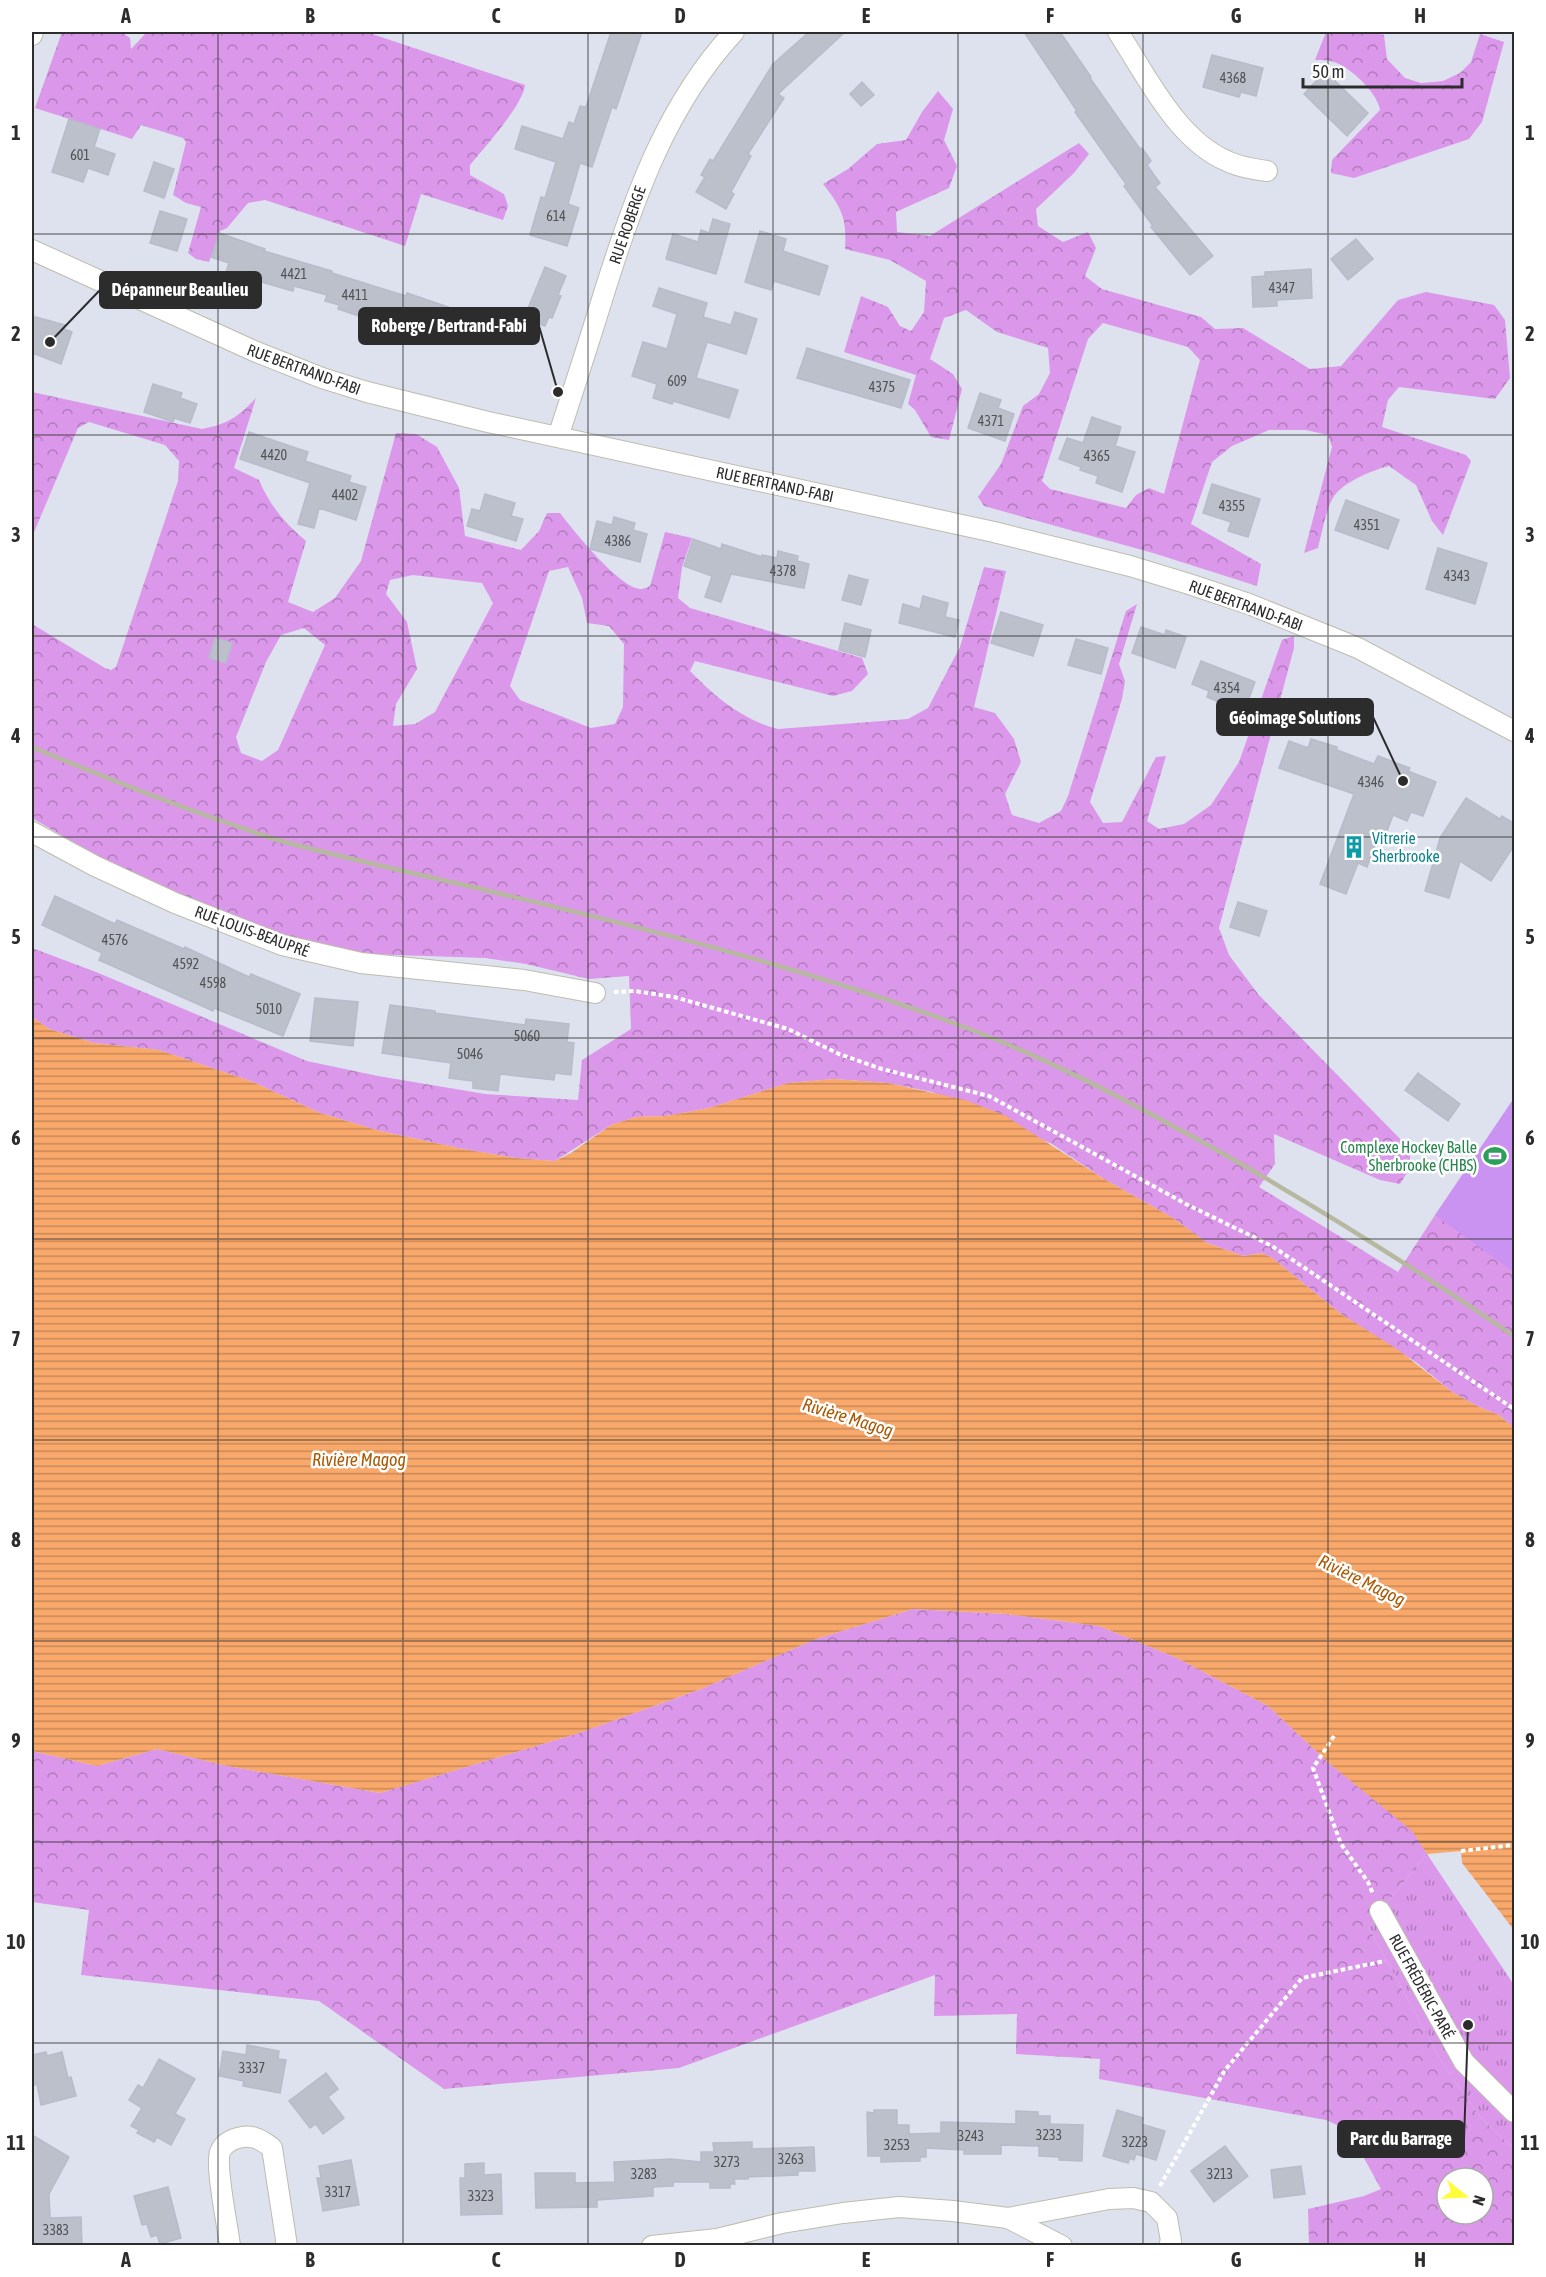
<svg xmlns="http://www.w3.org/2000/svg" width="1546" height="2277" viewBox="0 0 1546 2277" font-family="'Asap Condensed',sans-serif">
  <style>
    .forest { fill: url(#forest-crowns); fill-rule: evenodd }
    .park { fill: url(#park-tufts) }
    .pitch { fill: #ca92f1 }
    .water { fill: url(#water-rules) }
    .building { fill: #bcc0ca; stroke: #b7bbcb; stroke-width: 1.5 }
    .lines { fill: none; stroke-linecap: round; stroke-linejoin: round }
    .minor-casing { stroke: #bdbdae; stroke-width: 22 }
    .path { stroke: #fff; stroke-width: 4; stroke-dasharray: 4.5 3; stroke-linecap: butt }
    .minor { stroke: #fff; stroke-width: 20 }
    .rail { stroke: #b7b8a0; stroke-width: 4.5 }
    .grid { fill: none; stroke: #2c2c2c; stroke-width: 1.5; stroke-opacity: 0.55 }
    .labels { text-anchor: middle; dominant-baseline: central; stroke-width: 5; stroke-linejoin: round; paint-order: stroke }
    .number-label { font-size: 14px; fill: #505154 }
    .street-label { font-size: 16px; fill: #2c2c2c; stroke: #fff }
    .culture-label { font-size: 16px; fill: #0d838f; stroke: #fff; text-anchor: start }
    .leisure-label { font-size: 16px; fill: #27864d; stroke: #fff; text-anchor: end }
    .water-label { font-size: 18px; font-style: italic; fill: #aa5903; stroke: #fff }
    .leader { fill: none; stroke: #2c2c2c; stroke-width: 2 }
    .callout-dot { fill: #2c2c2c; stroke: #fff; stroke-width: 2 }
    .callout { fill: #2c2c2c; stroke: #2c2c2c; stroke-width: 2 }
    .callout-label { font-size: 18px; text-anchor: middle; font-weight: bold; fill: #fff }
    .neatline { fill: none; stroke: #2c2c2c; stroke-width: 2 }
    .grid-label { font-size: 20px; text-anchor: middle; font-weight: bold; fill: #2c2c2c }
  </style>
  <defs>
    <pattern id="forest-crowns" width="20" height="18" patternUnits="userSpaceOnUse" patternTransform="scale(1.5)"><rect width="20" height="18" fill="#db97e9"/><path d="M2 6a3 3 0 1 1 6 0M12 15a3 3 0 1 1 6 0" fill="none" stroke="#b27bbd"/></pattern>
    <pattern id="park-tufts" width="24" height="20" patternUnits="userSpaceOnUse" patternTransform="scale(1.5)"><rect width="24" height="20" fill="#db97e9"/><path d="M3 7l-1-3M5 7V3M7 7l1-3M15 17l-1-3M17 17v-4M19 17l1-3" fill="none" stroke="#b27bbd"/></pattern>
    <pattern id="water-rules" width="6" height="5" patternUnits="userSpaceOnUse" patternTransform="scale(1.5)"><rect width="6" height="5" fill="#f8a86a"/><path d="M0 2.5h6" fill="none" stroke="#c98957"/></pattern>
  </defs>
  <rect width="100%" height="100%" fill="#dee2ef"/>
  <g class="forest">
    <path d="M62 32H121L130 38 131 49 147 32H366L525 85C523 105 484 148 470 165V175L504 194 508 206 503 220 421 194 405 246 265 200 248 203 227 228 220 231 209 262 196 259 188 253 201 207 186 203 173 195 186 142 183 138 141 125 132 139 35 108Z"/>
    <path d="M1326 32H1372L1384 35 1387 59 1405 78 1421 83 1443 81 1460 73 1471 62 1480 34 1504 42 1482 122 1469 139 1354 178 1331 173 1332 160 1380 110C1378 94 1354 71 1339 64 1332 60 1323 60 1315 60Z"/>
    <path d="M938 91 953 109 944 140 957 166 949 188 896 212 897 232 930 236 1079 143 1089 154 1074 173 1036 209 1038 226 1063 242 1088 232 1096 248 1085 276 1102 289 1201 317 1215 329 1243 328 1310 369 1341 366 1398 300 1426 292 1494 305 1505 320 1510 378 1495 399 1399 387 1388 400 1382 427 1466 455 1471 461 1443 535 1432 521 1416 485 1389 466C1373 470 1342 482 1333 498 1327 507 1321 536 1318 548L1304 553 1332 447 1328 435 1306 430H1269L1232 446 1212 462 1191 524 1261 564 1257 586 1153 553 984 506 978 497 1001 464 1023 406 1039 394 1050 373 1048 348 997 332 966 310 944 318 930 359 953 374 962 389 949 440 931 437 915 410 908 404 916 375 844 352 861 296 888 307 900 326 911 331 924 312 926 281 890 260 845 249C847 219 842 208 823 184L848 169 877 144 906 140 922 112ZM1103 323 1188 347 1200 360 1164 494 1149 488 1136 495 1126 508 1050 489 1042 481 1088 339Z"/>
    <path d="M32 392 202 429C228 424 238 417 256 398L234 468 259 480C269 504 285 524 306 541L288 602 313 612 335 598 361 561 396 433 416 434 437 447 459 488 465 536 521 550 539 531 547 513H560C573 530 620 589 641 589 643 589 648 587 650 586L665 532 692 538 682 567 678 598 690 608 862 658 868 674 852 691 833 696 695 661 690 671C714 696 744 721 778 729L908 719 928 708 960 647 984 567 1006 571 974 707 995 713 1014 739 1021 762 1005 794 1012 815 1039 823 1061 811 1068 796 1126 611 1137 604 1119 664 1125 681 1122 699 1090 802 1103 823 1122 822 1156 757 1166 756 1147 821 1159 829 1184 824 1211 805 1239 762 1282 640 1294 636V648L1219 928 1229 955 1258 994 1410 1149V1168L1400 1184 1380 1180 1274 1134 1275 1164 1259 1187 1398 1272 1435 1215 1471 1197 1514 1221V1428L1499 1415 1479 1407 1452 1392 1417 1363 1341 1314 1271 1257 1261 1253 1243 1256 1207 1243 1173 1218 1104 1179 1052 1144 932 1092 888 1083 834 1079 788 1083 709 1108 666 1116 636 1117 611 1125 555 1161 516 1158 463 1149 380 1131 320 1113 253 1082 159 1050 94 1043 49 1029 32 1017V948L96 972 307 1061 378 1076 485 1094 578 1100 582 1060 631 1029 629 976 589 979 526 964 485 958 367 954 307 943 246 925 167 889 97 856 32 818V624L105 668 111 670 116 667 178 481 179 461 165 445 89 422 78 428 32 537ZM568 567 582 598 587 623 609 626 624 644 623 707 615 724 591 728 520 700 510 686 549 571ZM413 575 482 583 493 603 435 712 415 724 393 726 396 704 417 669 407 622 386 594 390 580ZM304 628 325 645 278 750 262 761 241 753 236 737 266 662 281 635Z"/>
    <path d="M913 1609 1006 1614 1099 1626 1177 1658 1268 1706 1330 1764 1413 1831 1427 1854 1380 1911 1369 1928 1443 2064 1480 2117 1514 2149V2245H1309L1308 2209 1364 2196 1381 2189 1359 2149 1344 2128 1326 2120 1099 2079 1100 2059 1016 2054 1017 2014 934 2016 935 1975 679 2068 444 2089 319 2001 81 1975 89 1910 32 1902V1751L97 1766 157 1749 227 1766 380 1793 579 1733 701 1689 816 1639ZM1447 2178H1483V2214H1447Z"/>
  </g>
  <polygon class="park" points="1427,1854 1514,1985 1514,2149 1480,2117 1443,2064 1369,1928 1380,1911"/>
  <polygon class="pitch" points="1514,1098 1514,1272 1435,1215"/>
  <polygon class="water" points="32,1017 49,1029 94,1043 159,1050 253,1082 320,1113 380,1131 463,1149 516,1158 555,1161 571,1153 611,1125 636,1117 666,1116 709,1108 788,1083 834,1079 888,1083 965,1100 1004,1115 1104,1179 1173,1218 1207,1243 1243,1256 1261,1253 1271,1257 1341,1314 1397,1349 1452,1392 1479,1407 1499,1415 1514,1428 1514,1930 1462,1863 1461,1851 1427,1854 1412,1831 1330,1764 1268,1706 1177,1658 1099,1626 1006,1614 913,1609 816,1639 701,1689 579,1733 380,1793 227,1766 157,1749 97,1766 32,1751"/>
  <g class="building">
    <polygon points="611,32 642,32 616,109 612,107 592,167 580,163 568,204 579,208 567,246 530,235 541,197 545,198 556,162 515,149 522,126 563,139 569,122 574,124 580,106 586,107"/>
    <polygon points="809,32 845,32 778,94 784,98 748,154 751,156 731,192 734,194 726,209 696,192 705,177 701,175 710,159 713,161 773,64"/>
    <polygon points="1024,32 1060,32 1091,77 1090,78 1140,149 1142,148 1151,161 1147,165 1160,183 1155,187 1213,256 1190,275 1151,227 1153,226 1124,186 1126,184 1075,112 1077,111"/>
    <polygon points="1212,55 1263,68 1256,96 1241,92 1239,97 1203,87"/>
    <polygon points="1325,71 1368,113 1347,136 1304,94"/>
    <polygon points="862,82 874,95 861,106 850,94"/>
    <polygon points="69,119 100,129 94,147 115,154 108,175 88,168 83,182 52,172"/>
    <polygon points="154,162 174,169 164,198 144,191"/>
    <polygon points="160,211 187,219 177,251 150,243"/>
    <polygon points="713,219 730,224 716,274 666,259 673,234 698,242 701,230 709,233"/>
    <polygon points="760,231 786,239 783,251 828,266 819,295 774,281 771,290 745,282"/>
    <polygon points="219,233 265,249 264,251 332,271 332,273 406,296 407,293 451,308 446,323 456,326 451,342 444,340 443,344 338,309 339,305 325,301 327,295 294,286 293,291 226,272 229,263 211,257"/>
    <polygon points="1356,239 1373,259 1348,280 1331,259"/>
    <polygon points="545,267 566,276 558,295 561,296 552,318 549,317 545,326 524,318"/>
    <polygon points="1311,269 1312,298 1277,300 1277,306 1253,307 1252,277 1265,276 1265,272"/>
    <polygon points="659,288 707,303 703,317 731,325 735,312 757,319 746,354 707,342 696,378 738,390 729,418 673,401 672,404 653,398 657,384 632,376 643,342 667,349 677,314 653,306"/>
    <polygon points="32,316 65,325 64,329 72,332 61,364 32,353"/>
    <polygon points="807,348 910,380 901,408 797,378"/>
    <polygon points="153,384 182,393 180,398 197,404 190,423 174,418 173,422 144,412"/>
    <polygon points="980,393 1001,400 998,408 1014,414 1005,441 968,428"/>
    <polygon points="1092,417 1121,427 1115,446 1135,452 1122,492 1096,483 1098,476 1080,470 1081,467 1059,459 1067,438 1083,443"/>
    <polygon points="249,432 308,452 305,461 351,476 349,482 366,487 356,520 319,508 314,528 298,524 310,483 240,459"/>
    <polygon points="1212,484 1260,499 1248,537 1228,531 1231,522 1203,513"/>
    <polygon points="485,494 515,503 511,516 523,519 516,541 467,526 472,509 480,511"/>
    <polygon points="1346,500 1399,520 1388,549 1335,530"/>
    <polygon points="614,517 635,523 633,530 647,534 640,562 590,549 597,521 612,525"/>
    <polygon points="693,539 721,549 722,544 762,557 762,555 777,558 778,551 798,556 797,561 809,564 804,588 731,574 721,602 705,597 712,576 684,566"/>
    <polygon points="1438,548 1487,563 1475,604 1426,589"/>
    <polygon points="849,575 868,580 861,605 842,600"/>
    <polygon points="923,596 948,603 945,617 959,620 955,637 899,623 903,604 920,609"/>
    <polygon points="1001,612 1043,625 1033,656 991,643"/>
    <polygon points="845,623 871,630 865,657 839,650"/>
    <polygon points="1141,627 1165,635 1166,630 1186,637 1175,668 1132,653"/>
    <polygon points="215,638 232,643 226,663 209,658"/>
    <polygon points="1076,639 1108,648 1101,674 1068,665"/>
    <polygon points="1201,661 1255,682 1244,712 1207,697 1209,691 1192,684"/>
    <polygon points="1311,739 1337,747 1337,750 1374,764 1378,756 1410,768 1408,771 1436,782 1423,816 1411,812 1407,821 1393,815 1383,842 1378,839 1367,867 1358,863 1346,894 1320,884 1354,794 1279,768 1289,741 1308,748"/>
    <polygon points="1466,798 1500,819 1502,816 1515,824 1515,844 1491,881 1460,861 1449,898 1425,891 1440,838"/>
    <polygon points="55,896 115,924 117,920 184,949 185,947 249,977 251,974 300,994 283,1036 214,1008 213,1011 99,960 102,953 42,925"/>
    <polygon points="1238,902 1267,911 1259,936 1230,927"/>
    <polygon points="315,998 358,1002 353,1046 310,1041"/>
    <polygon points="390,1005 435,1011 435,1013 525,1025 526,1019 569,1024 567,1042 574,1043 571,1075 555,1073 554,1080 500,1074 498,1091 473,1088 473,1081 449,1078 451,1063 382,1053"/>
    <polygon points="1418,1073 1460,1104 1448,1121 1405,1090"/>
    <polygon points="247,2045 279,2051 278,2059 286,2060 280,2093 243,2086 244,2081 219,2076 223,2051 246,2055"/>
    <polygon points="46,2052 47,2056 62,2052 68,2078 71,2077 76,2096 41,2105 37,2084 32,2086 32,2055"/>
    <polygon points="159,2059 195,2079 175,2114 185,2119 171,2145 157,2137 154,2142 137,2133 139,2130 131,2126 142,2108 129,2100 138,2085 143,2088"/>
    <polygon points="326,2073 338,2089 328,2097 344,2118 323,2134 316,2124 310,2128 289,2101"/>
    <polygon points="874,2110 897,2110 897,2125 909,2125 909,2134 941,2133 941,2122 1016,2124 1016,2111 1038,2112 1038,2116 1050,2116 1050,2124 1083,2125 1082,2161 1059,2160 1059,2157 1039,2156 1039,2146 1001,2145 1001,2154 964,2154 964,2150 926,2148 926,2157 920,2157 920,2161 881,2162 881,2156 868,2156 867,2112 874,2113"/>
    <polygon points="1117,2110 1143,2118 1141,2124 1165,2131 1156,2160 1136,2154 1134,2160 1130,2158 1128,2163 1103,2156"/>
    <polygon points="32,2135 69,2157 49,2194 50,2218 81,2217 82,2246 32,2246"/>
    <polygon points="752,2142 752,2149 814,2147 815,2171 798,2171 798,2175 748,2177 748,2179 734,2179 735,2184 730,2184 730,2188 710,2188 710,2182 673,2182 673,2186 653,2187 653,2196 597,2200 597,2207 536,2208 535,2173 575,2173 575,2183 615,2182 614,2162 671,2159 701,2162 701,2152 714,2152 713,2143"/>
    <polygon points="1225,2146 1248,2176 1214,2202 1191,2171"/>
    <polygon points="351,2160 359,2205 323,2211 317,2178 321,2178 319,2166"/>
    <polygon points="484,2163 484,2175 501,2174 502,2214 461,2215 460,2178 465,2178 465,2164"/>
    <polygon points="1301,2166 1305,2194 1274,2198 1271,2170"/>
    <polygon points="168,2187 181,2238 160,2244 157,2235 151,2237 147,2224 142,2225 134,2196"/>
  </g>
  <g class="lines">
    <g class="minor-casing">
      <g id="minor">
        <path d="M1118 32C1146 75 1177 140 1227 161 1239 167 1253 169 1267 171"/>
        <polyline points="32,35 33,32"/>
        <polyline points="32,250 254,351 322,378 367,392 488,422 994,532 1130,566 1189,584 1249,604 1358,648 1514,731"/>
        <path d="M558 437C574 388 590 339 605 290 634 198 667 104 734 32"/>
        <polyline points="32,832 95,866 175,903 282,945 361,963 524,980 595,993"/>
        <polyline points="1380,1911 1464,2062 1514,2112"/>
        <polyline points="1008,2218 1062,2246"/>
        <path d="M230 2246C228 2227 215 2167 220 2152 223 2145 230 2140 238 2138 251 2134 261 2139 272 2148L287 2246"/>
        <polyline points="652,2246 717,2239 782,2223 843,2213 899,2207 953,2211 1008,2218 1109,2199 1133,2198 1151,2202 1167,2218 1171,2241 1169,2246"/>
      </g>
    </g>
    <g class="path">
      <polyline points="614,992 635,991 674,997 788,1029 839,1054 882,1069 989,1096 1186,1204 1272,1246 1514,1409"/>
      <polyline points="1334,1736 1313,1768 1341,1844 1368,1882 1373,1894"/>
      <polyline points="1461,1851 1513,1845"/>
      <polyline points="1160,2186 1225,2070 1302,1978 1385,1961"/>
    </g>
    <use href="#minor" class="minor"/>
    <path class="rail" d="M32 747C94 773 156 798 219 820 240 827 260 835 281 841 348 859 417 874 485 890 644 928 805 968 959 1025 1048 1058 1130 1102 1213 1148 1316 1206 1416 1269 1514 1336"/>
  </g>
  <path class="grid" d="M218 32V2246M403 32V2246M588 32V2246M773 32V2246M958 32V2246M1143 32V2246M1328 32V2246M32 234H1514M32 435H1514M32 636H1514M32 837H1514M32 1038H1514M32 1239H1514M32 1440H1514M32 1641H1514M32 1842H1514M32 2043H1514"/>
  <defs>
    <g id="building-bare" transform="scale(1.8)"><path d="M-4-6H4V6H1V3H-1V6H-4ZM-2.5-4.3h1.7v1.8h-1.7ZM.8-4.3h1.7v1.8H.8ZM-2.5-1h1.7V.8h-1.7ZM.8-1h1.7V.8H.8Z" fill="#0f9aa8" stroke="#fff" stroke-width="2.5" paint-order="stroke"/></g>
    <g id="stadium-bare" transform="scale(1.8)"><path d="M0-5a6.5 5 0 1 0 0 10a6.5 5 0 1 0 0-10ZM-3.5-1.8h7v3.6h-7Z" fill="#2e9e5b" stroke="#fff" stroke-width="2.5" paint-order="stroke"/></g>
  </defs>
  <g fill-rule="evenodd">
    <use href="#building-bare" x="1354" y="847"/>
    <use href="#stadium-bare" x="1495" y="1156"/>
  </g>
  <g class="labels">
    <g class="number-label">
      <text x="1233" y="78">4368</text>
      <text x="80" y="155">601</text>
      <text x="556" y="216">614</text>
      <text x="294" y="274">4421</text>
      <text x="1282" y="288">4347</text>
      <text x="355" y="295">4411</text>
      <text x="677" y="381">609</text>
      <text x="882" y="387">4375</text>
      <text x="991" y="421">4371</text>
      <text x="274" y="455">4420</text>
      <text x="1097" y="456">4365</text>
      <text x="345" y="495">4402</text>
      <text x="1232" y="506">4355</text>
      <text x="1367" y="525">4351</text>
      <text x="618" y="541">4386</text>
      <text x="783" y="571">4378</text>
      <text x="1457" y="576">4343</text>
      <text x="1227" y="688">4354</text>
      <text x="1371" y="782">4346</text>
      <text x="115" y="940">4576</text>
      <text x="186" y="964">4592</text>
      <text x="213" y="983">4598</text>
      <text x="269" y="1009">5010</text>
      <text x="527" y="1036">5060</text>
      <text x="470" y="1054">5046</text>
      <text x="252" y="2068">3337</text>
      <text x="1049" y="2135">3233</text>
      <text x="971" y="2136">3243</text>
      <text x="1135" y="2142">3223</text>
      <text x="897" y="2145">3253</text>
      <text x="791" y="2159">3263</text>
      <text x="727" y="2162">3273</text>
      <text x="644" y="2174">3283</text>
      <text x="1220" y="2174">3213</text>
      <text x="338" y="2192">3317</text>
      <text x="481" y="2196">3323</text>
      <text x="56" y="2230">3383</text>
    </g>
    <g class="street-label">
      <text transform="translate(627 225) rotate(-71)">RUE ROBERGE</text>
      <text transform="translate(304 369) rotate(20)">RUE BERTRAND-FABI</text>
      <text transform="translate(775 484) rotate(12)">RUE BERTRAND-FABI</text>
      <text transform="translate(1246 605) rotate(20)">RUE BERTRAND-FABI</text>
      <text transform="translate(252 931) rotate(20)">RUE LOUIS-BEAUPRÉ</text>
      <text transform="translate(1422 1986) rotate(61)">RUE FRÉDÉRIC-PARÉ</text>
    </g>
    <g class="culture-label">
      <text x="1372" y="838">Vitrerie<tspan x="1372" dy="18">Sherbrooke</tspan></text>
    </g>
    <g class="leisure-label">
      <text x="1477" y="1147">Complexe Hockey Balle<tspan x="1477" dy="18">Sherbrooke (CHBS)</tspan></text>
    </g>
    <g class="water-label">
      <text transform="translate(848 1417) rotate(17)">Rivière Magog</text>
      <text x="359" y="1459">Rivière Magog</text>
      <text transform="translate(1362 1580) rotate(26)">Rivière Magog</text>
    </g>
  </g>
  <path class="leader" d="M50 342L100 290M558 392L539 326M1403 781L1373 717M1468 2025L1464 2139"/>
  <g class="callout-dot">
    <circle cx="50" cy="342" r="6"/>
    <circle cx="558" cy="392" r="6"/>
    <circle cx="1403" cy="781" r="6"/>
    <circle cx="1468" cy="2025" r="6"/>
  </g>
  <g class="callout">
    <rect x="100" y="272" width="161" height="36" rx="6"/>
    <rect x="359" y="308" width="180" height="36" rx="6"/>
    <rect x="1217" y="699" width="156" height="36" rx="6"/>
    <rect x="1338" y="2121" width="126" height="36" rx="6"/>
  </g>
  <g class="callout-label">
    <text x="180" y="296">Dépanneur Beaulieu</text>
    <text x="449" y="332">Roberge / Bertrand-Fabi</text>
    <text x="1295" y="724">Géoimage Solutions</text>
    <text x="1401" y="2145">Parc du Barrage</text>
  </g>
  <rect width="1546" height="2277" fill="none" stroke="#ffffff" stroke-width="66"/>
  <g transform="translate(1465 2196) rotate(108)"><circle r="28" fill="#ffffff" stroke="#ababab" stroke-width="1.5"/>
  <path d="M0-4.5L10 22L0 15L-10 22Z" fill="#fffc3b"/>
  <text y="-9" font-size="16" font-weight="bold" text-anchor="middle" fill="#2c2c2c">N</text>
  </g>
  <path d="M1303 78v9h159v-9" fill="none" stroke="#2c2c2c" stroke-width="3"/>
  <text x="1312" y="78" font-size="18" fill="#2c2c2c" stroke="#ffffff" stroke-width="4.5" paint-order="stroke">50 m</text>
  <rect x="33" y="33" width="1480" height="2211" class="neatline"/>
  <g class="grid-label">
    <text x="126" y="23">A</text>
    <text x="310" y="23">B</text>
    <text x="496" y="23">C</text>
    <text x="680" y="23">D</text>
    <text x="866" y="23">E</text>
    <text x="1050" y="23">F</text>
    <text x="1236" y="23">G</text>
    <text x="1420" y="23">H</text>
    <text x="16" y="140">1</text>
    <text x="1530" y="140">1</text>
    <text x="16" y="341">2</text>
    <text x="1530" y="341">2</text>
    <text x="16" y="542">3</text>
    <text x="1530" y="542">3</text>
    <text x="16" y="743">4</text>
    <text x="1530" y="743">4</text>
    <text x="16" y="944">5</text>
    <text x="1530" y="944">5</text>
    <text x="16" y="1145">6</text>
    <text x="1530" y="1145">6</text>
    <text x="16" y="1346">7</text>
    <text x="1530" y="1346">7</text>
    <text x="16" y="1547">8</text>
    <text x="1530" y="1547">8</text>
    <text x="16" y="1748">9</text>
    <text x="1530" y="1748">9</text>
    <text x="16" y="1949">10</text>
    <text x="1530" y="1949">10</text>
    <text x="16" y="2150">11</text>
    <text x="1530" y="2150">11</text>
    <text x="126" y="2267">A</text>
    <text x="310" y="2267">B</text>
    <text x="496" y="2267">C</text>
    <text x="680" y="2267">D</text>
    <text x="866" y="2267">E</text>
    <text x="1050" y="2267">F</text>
    <text x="1236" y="2267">G</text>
    <text x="1420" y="2267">H</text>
  </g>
</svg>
